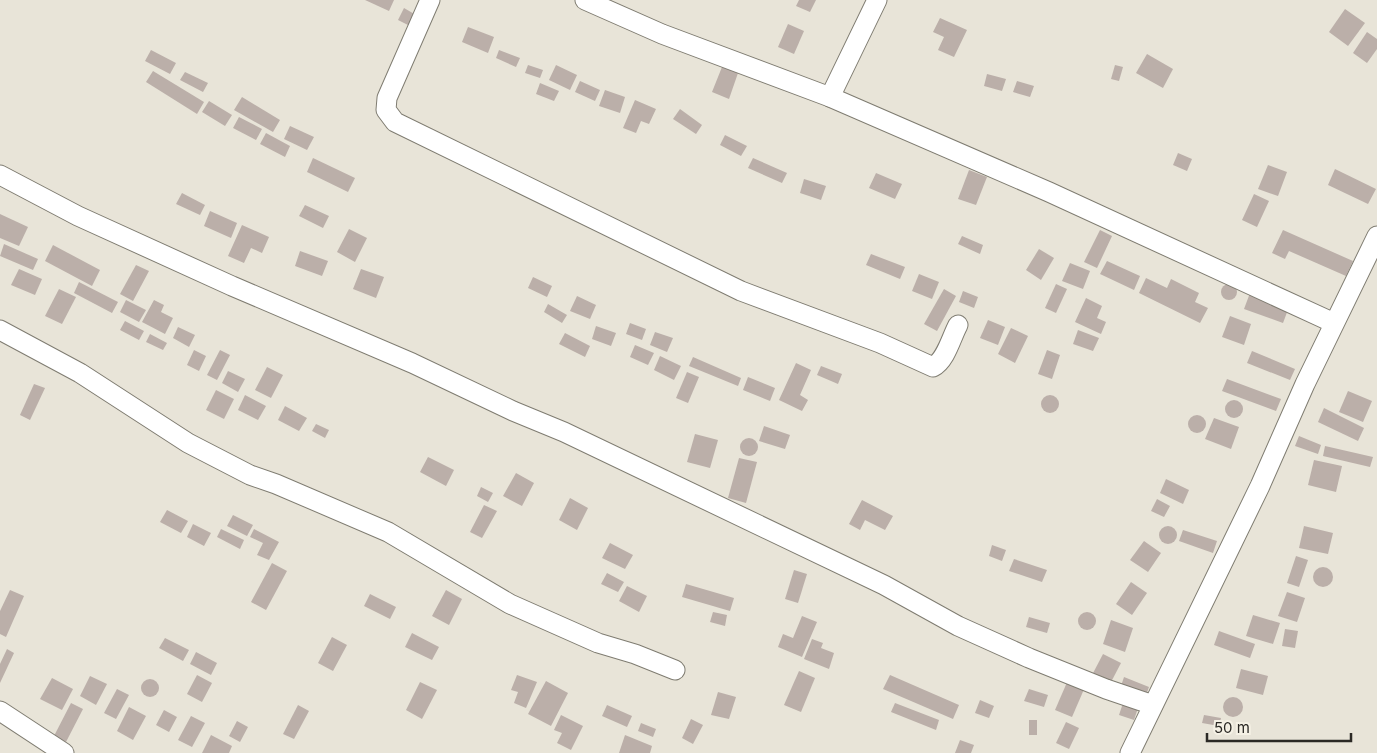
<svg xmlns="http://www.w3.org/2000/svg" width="1377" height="753" viewBox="0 0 1377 753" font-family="Inter,sans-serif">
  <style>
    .building { fill: #bbafa9 }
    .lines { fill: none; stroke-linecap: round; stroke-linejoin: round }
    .minor-casing { stroke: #7f7c71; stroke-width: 21 }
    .minor { stroke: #fff; stroke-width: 19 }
  </style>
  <rect width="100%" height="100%" fill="#e8e4d8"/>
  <g class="building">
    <polygon points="365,0 394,0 389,11"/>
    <polygon points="799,0 816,0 810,12 796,6"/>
    <polygon points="404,8 416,15 410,26 398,20"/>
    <polygon points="1345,9 1365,23 1348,46 1329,32"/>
    <polygon points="940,18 967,30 954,57 938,50 944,37 933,32"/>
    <polygon points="788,24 804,31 794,54 778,47"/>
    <polygon points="468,27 494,37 488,53 462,42"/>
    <polygon points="1367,32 1377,39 1377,49 1367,63 1353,53"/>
    <polygon points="151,50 176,63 170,74 145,61"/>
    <polygon points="499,50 520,58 516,67 496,58"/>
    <polygon points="1147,54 1173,69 1163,88 1136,73"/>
    <polygon points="528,65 543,70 540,78 525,73"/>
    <polygon points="556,65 577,75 570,90 549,80"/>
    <polygon points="1115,65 1123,67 1119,81 1111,79"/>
    <polygon points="722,67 738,73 729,99 712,92"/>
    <polygon points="153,71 204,102 197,114 146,82"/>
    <polygon points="185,72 208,83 203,92 180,80"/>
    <polygon points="987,74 1006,79 1002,91 984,86"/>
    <polygon points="580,81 600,90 595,101 575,92"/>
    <polygon points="1017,81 1034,86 1030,97 1013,92"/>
    <polygon points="540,83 559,91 554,101 536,94"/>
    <polygon points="605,90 625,97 620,113 599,106"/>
    <polygon points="242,97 280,120 273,132 234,110"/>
    <polygon points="635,100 656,109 649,124 641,121 636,133 623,128"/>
    <polygon points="209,101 232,115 225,126 202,112"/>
    <polygon points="680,109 702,125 696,134 673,119"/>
    <polygon points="239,117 262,129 256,140 233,128"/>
    <polygon points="290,126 314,137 307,150 284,139"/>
    <polygon points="266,133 290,146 285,157 260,144"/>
    <polygon points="725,135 747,146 741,156 720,145"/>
    <polygon points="1178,153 1192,159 1187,171 1173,165"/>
    <polygon points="313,158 355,178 348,192 307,172"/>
    <polygon points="753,158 787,173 782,183 748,168"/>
    <polygon points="1268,165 1287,172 1278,196 1258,189"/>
    <polygon points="1335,169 1376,189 1368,204 1328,185"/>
    <polygon points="969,170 987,177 976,205 958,199"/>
    <polygon points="876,173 902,184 895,199 869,188"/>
    <polygon points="804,179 826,186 821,200 800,193"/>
    <polygon points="182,193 205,205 200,215 176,204"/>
    <polygon points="1254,194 1269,201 1257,227 1242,220"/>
    <polygon points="305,205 329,216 323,228 299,216"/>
    <polygon points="210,211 237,223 231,238 204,226"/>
    <polygon points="0,214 28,227 19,246 0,238"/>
    <polygon points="242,225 269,237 262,253 251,248 244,263 228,256"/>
    <polygon points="349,229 367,238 355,262 337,252"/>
    <polygon points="1100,230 1112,236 1097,268 1084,262"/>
    <polygon points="1283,230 1353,261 1346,276 1289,251 1285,259 1272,253"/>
    <polygon points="962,236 983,245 980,254 958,244"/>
    <polygon points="4,244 38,259 33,270 0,256"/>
    <polygon points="53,245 100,270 92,286 45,261"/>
    <polygon points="1039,249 1054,258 1041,280 1026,270"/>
    <polygon points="300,251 328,261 322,276 295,266"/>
    <polygon points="871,254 905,267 900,279 866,265"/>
    <polygon points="1107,261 1140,276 1134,290 1100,274"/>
    <polygon points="1070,263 1090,271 1083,289 1062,281"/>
    <polygon points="136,265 149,271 133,301 120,294"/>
    <polygon points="19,269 42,279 35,295 11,285"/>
    <polygon points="361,269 384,277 376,298 353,289"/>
    <polygon points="919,274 939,282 932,299 912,291"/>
    <polygon points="533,277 552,286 547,297 528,288"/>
    <polygon points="1146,278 1167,288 1171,279 1199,293 1195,302 1208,308 1200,323 1139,293"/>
    <polygon points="79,282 118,302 112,313 74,293"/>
    <circle cx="1229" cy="292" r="8"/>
    <polygon points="1056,284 1067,289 1056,313 1045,308"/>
    <polygon points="59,289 76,297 62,324 45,316"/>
    <polygon points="944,289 956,296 937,331 924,324"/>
    <polygon points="963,291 978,297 974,308 959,302"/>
    <polygon points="1250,293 1289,307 1283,323 1244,309"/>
    <polygon points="577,296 596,305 590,319 570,311"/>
    <polygon points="1086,298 1102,306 1097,318 1106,322 1101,334 1075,322"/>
    <polygon points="126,300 146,310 139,322 120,312"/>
    <polygon points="154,300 164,305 161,312 173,318 165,334 142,322"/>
    <polygon points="548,304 567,315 562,323 544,312"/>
    <polygon points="1230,316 1251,324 1244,345 1222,337"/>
    <polygon points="988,320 1005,327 998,345 980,338"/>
    <polygon points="125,321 144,331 139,340 120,330"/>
    <polygon points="630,323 646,329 642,340 626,334"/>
    <polygon points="596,326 616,333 611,346 592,339"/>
    <polygon points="178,327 195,335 189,347 173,338"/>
    <polygon points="1011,328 1028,336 1015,363 998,354"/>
    <polygon points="1078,330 1099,338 1093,351 1073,344"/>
    <polygon points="655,332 673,338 667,352 650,345"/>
    <polygon points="565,333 590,346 585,357 559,344"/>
    <polygon points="150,334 167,343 163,350 146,342"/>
    <polygon points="635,345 654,353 648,365 630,357"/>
    <polygon points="194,350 206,356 199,371 187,365"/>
    <polygon points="220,350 230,355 217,380 207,375"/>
    <polygon points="1047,350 1060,355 1052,379 1038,374"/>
    <polygon points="1252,351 1295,369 1290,380 1247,363"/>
    <polygon points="660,356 681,366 674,380 654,370"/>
    <polygon points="693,357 741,378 738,386 689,366"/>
    <polygon points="796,363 811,370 800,395 808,400 802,411 779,400"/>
    <polygon points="821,366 842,374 838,384 817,375"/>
    <polygon points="267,367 283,375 271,398 255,390"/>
    <polygon points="228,371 245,379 238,392 222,383"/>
    <polygon points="687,372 699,377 688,403 676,398"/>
    <polygon points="748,377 775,388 770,401 743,390"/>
    <polygon points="1227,379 1281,399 1276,411 1222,391"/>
    <polygon points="34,384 45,388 30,420 20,415"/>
    <polygon points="216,390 234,399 224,419 206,410"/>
    <polygon points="1348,391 1372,401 1363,422 1339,412"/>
    <polygon points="245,395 266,406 258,420 238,410"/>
    <circle cx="1050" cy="404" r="9"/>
    <circle cx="1234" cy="409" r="9"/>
    <polygon points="285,406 307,418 299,431 278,420"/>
    <polygon points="1324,408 1364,428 1358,441 1318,422"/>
    <circle cx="1197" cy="424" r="9"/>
    <polygon points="1214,418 1239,427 1231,449 1205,439"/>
    <polygon points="316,424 329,430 325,438 312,431"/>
    <polygon points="764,426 790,435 785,449 759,441"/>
    <polygon points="695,434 718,440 710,468 687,462"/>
    <polygon points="1299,436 1321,445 1318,454 1295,446"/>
    <circle cx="749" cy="447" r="9"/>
    <polygon points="1325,446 1373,457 1370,467 1323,456"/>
    <polygon points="428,457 454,470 446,486 420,472"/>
    <polygon points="739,458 757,462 746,503 728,498"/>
    <polygon points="1314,460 1342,466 1336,492 1308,485"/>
    <polygon points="516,473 534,483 522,506 503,496"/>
    <polygon points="1166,479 1189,490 1183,504 1160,493"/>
    <polygon points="481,487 493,493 488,502 477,496"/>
    <polygon points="570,498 588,508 577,530 559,520"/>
    <polygon points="1157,499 1170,506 1164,517 1151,511"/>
    <polygon points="862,500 893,516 885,530 865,520 860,530 849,524"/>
    <polygon points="484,505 497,511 482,538 470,532"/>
    <polygon points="167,510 188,521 181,533 160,522"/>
    <polygon points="233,515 253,525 247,536 227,526"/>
    <polygon points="193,524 211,533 204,546 187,537"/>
    <polygon points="1304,526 1333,533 1328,554 1299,548"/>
    <circle cx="1168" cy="535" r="9"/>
    <polygon points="221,529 244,540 240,549 217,537"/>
    <polygon points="254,529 279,542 269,560 257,555 263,543 250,537"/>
    <polygon points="1183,530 1217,541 1213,553 1179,541"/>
    <polygon points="1144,541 1161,553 1148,572 1130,560"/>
    <polygon points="610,543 633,555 625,569 602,558"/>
    <polygon points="992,545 1006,550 1002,561 989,556"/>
    <polygon points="1296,556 1308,560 1299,587 1287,583"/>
    <polygon points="1014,559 1047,570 1042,582 1009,571"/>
    <polygon points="272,563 287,571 266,610 251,602"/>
    <circle cx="1323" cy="577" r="10"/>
    <polygon points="794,570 807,574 798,603 785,599"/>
    <polygon points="607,573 624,582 618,592 601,584"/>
    <polygon points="1131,582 1147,593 1132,615 1116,604"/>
    <polygon points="686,584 734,598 730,611 682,597"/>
    <polygon points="627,586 647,596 639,612 619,601"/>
    <polygon points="10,590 24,596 6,637 0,634 0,611"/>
    <polygon points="446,590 462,599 449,625 432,616"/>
    <polygon points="1287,592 1305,598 1297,622 1278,616"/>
    <polygon points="370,594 396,607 390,619 364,606"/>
    <polygon points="713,612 727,615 725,626 710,622"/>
    <circle cx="1087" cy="621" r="9"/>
    <polygon points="1253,615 1280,623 1273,644 1246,636"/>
    <polygon points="802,616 817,622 802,657 778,647 783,634 793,638"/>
    <polygon points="1029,617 1050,623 1047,633 1026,627"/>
    <polygon points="1111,620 1133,628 1125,652 1103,644"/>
    <polygon points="1285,629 1298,631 1295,648 1282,646"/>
    <polygon points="1219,631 1255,644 1250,658 1214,645"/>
    <polygon points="412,633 439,647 432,660 405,647"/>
    <polygon points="332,637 347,645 333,671 318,663"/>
    <polygon points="165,638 189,650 183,661 159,648"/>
    <polygon points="812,639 823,643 821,648 834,653 829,669 804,659"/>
    <polygon points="7,649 14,653 0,683 0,664"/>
    <polygon points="196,652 217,663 211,675 190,664"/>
    <polygon points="1103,654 1121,663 1109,686 1091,677"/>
    <polygon points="1241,669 1268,676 1263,695 1236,688"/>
    <polygon points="799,671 815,678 801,712 784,705"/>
    <polygon points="197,675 212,683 202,702 187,694"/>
    <polygon points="517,675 537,682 526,708 514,703 518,692 511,690"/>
    <polygon points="890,675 959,705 953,719 883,689"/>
    <polygon points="90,676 107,684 96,705 80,696"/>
    <polygon points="1124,677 1149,687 1145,698 1120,689"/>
    <polygon points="52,678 73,689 62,710 40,699"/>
    <circle cx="150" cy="688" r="9"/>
    <polygon points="1068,680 1085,687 1072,717 1055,710"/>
    <polygon points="546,681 568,693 551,726 528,714"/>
    <polygon points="420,682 437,690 422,719 406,710"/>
    <polygon points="117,689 129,695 116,719 104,713"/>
    <polygon points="1029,689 1048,695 1044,707 1024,701"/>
    <polygon points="718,692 736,697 729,719 711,715"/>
    <circle cx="1233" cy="707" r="10"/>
    <polygon points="980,700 994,706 989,718 975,713"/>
    <polygon points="1124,700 1139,705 1134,720 1119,715"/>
    <polygon points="71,703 83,709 66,742 54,736"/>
    <polygon points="895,703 939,720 936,730 891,712"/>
    <polygon points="298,705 309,711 294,739 283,734"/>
    <polygon points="607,705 632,716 627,727 602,716"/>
    <polygon points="129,707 146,716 133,740 117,731"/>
    <polygon points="164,710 177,717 169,732 156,725"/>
    <polygon points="561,715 583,726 571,750 557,743 562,733 554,730"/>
    <polygon points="1204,715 1221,718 1219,726 1202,723"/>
    <polygon points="191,716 205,723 192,747 178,740"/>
    <polygon points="691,719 703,725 693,744 682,738"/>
    <rect x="1029" y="720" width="8" height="15"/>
    <polygon points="237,721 248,727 240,742 229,736"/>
    <polygon points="1066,722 1079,728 1069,749 1056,743"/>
    <polygon points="641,723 656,729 653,737 638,731"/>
    <polygon points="211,735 232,746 229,753 202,753"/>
    <polygon points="625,735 652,746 650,753 619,753"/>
    <polygon points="960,740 974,745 971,753 955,753"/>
  </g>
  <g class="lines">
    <g class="minor-casing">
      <g id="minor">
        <path d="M430 0 387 98 386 110 395 122 741 291 880 343 933 367C946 360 951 338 958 325"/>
        <polyline points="585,0 662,34 830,97 1049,192 1334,323"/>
        <polyline points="830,97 877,0"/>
        <polyline points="0,175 78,216 232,286 412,363 513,411 564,432 884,585 958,626 1029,658 1106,689 1153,705"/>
        <polyline points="0,330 80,373 188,443 250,475 276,484 388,532 510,604 598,643 635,654 675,670"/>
        <polyline points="0,711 64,753"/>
        <polyline points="1130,753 1260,486 1305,384 1377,236"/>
      </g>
    </g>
    <use href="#minor" class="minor"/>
  </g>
  <path d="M1207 733v8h144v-8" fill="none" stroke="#2b2925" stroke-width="2.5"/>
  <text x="1214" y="733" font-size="15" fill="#2b2925" stroke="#f5f1e5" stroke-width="4" paint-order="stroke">50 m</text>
</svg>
